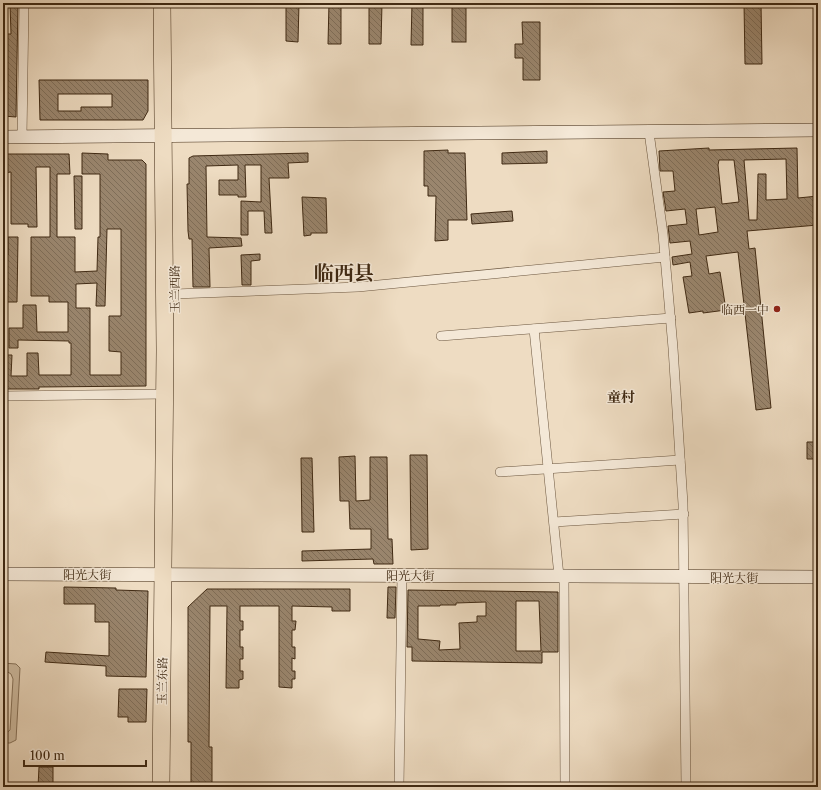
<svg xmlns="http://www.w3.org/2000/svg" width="821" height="790" viewBox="0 0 821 790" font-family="'Libre Caslon Text','Noto Serif SC',serif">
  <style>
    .pitch { fill: #d0bea4; stroke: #88745c }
    .building { fill: url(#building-back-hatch); stroke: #3f2913; fill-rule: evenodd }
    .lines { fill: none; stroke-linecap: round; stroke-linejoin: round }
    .street-casing { stroke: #6b563f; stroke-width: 10 }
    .secondary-casing { stroke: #3f2913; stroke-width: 14 }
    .highway-casing { stroke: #3f2913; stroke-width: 18 }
    .street { stroke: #f4e8d7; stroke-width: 9 }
    .secondary { stroke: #f4e8d7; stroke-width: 13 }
    .highway { stroke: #eedcc2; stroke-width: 17 }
    .poi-dot { fill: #8f2418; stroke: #f4e8d7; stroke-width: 1.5 }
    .labels { text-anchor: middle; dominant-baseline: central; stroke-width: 3; stroke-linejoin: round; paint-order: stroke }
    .street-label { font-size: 12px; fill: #3f2913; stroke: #f4e8d7 }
    .poi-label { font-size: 12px; fill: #3f2913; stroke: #f4e8d7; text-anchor: end }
    .quarter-label { font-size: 14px; font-weight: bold; fill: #3f2913; stroke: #f4e8d7 }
    .town-label { font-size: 20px; font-weight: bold; fill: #3f2913; stroke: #f4e8d7 }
  </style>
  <defs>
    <pattern id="building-back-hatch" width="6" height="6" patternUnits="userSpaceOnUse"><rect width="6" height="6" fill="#9a866e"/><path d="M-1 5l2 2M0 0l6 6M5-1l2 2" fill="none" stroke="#7f6e59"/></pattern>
  </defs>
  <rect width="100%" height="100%" fill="#eedcc2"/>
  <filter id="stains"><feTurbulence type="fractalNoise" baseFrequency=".005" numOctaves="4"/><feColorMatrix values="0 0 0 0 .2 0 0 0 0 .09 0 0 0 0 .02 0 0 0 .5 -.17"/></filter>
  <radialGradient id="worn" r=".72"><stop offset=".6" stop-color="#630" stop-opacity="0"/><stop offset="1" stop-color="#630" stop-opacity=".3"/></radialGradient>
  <polygon class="pitch" points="3,663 16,664 20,668 16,740 10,743 3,743 3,736 10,730 13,679 11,674 3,669"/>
  <g class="building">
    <polygon points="10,3 18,3 16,117 3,116 3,34 11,34"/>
    <polygon points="286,3 299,3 298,42 286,41"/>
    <polygon points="329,3 341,3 341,44 328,44"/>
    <polygon points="369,3 382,3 381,44 369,44"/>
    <polygon points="412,3 423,3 423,45 411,45"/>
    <rect x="452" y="3" width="14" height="39"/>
    <polygon points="744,3 761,3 762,64 745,64"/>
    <polygon points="522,22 540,22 540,80 523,80 523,58 515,58 515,44 523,44"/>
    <path d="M39 80H148V111L143 120H40ZM58 94H112V107H81V111H58Z"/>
    <path d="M709 148V150L797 148 798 198 818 196V225L747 231 749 249 755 248 771 408 756 410 738 252 706 256 709 274 720 272 726 310 703 313V311L689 313 683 277 692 276 690 262 673 265 672 257 692 254 690 241 670 243 668 226 687 224 685 209 666 211 663 192 675 191 673 171H660L659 151ZM786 159 787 199 766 200V174H758L757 220H749L744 160ZM719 160H734L739 202 722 204 718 165ZM715 207 718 232 699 235 696 209Z"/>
    <polygon points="448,150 448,153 465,153 467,220 448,220 448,240 435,241 436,196 428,196 428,186 424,186 424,151"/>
    <polygon points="547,151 547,163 502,164 502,153"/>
    <path d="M82 153 108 154V160H142L146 164V386L39 387V389H3V355H12L11 376H27V353H38L39 375H71V343H69V341L18 340V348H9V328H23V305H36L37 332H68V302H49V296H31V237H50V167H36L37 227H28V224H11V172L3 173V154H69L70 174H57V237H75V272L97 271 98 237H100V174H82ZM107 229H121V316H109V351L121 352V375H90V308H76V284L97 283 96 306H105Z"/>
    <polygon points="308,153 308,162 288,163 289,178 269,178 272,233 265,233 264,211 248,211 248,235 241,235 241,201 261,202 261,165 245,165 246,197 238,197 238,195 219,195 219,180 238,180 238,165 206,166 207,237 241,238 242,246 209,248 210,287 193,287 192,239 189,239 188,231 187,184 189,184 189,158 193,156"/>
    <polygon points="74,176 82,176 82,229 75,229"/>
    <polygon points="302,197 326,198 327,233 311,233 311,235 304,236"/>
    <polygon points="512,211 513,221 472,224 471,214"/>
    <polygon points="8,237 18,237 17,302 7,302 7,264 3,264 3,254 8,255"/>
    <polygon points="260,254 260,260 251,261 251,285 242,285 241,255"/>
    <polygon points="807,442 815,442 816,459 807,459"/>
    <polygon points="410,455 427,455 428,549 411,550"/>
    <polygon points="355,456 356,501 370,500 370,457 387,457 388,539 392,539 393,564 374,564 373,559 302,561 302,551 371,549 371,529 350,529 349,501 340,501 339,457"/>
    <polygon points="301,458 312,458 314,532 302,532"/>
    <polygon points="64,587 116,588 116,590 148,591 146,677 106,676 106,666 45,662 46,652 109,656 109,622 95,622 95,604 64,604"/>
    <polygon points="388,587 396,587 395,618 387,618"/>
    <polygon points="207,589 350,589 350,611 332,611 332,607 292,606 292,621 296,621 295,630 292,630 292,647 295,647 295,659 292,658 292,671 295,671 295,679 292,679 292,688 279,687 279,606 240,606 240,621 243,621 243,630 240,630 240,647 243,647 243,659 240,659 240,671 243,671 243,679 239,680 239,688 226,688 227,606 210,606 209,747 212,747 212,787 191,787 191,742 188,742 188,607"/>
    <path d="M408 590 558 592V652H542V663L412 661V647H407ZM516 601H539L541 651H516ZM486 602V616H477V622L459 623 460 649 439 650 440 641 418 639V606H440V605H456V603Z"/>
    <polygon points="119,689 147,689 146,722 128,722 128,717 118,717"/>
    <polygon points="39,767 53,767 53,787 38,787"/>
  </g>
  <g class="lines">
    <g class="street-casing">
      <g id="street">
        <polyline points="649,132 663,234 673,348 683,504 686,787"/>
        <polyline points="22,137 24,3"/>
        <polyline points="174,294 358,287 665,257"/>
        <polyline points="534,329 559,576"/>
        <polyline points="441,336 671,318"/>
        <polyline points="3,396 165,394"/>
        <polyline points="500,472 680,460"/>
        <polyline points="554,522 684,514"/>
        <polyline points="564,576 565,787"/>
        <polyline points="399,787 402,575"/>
      </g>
    </g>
    <g class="secondary-casing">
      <g id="secondary">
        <polyline points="3,137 818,130"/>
        <polyline points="3,574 818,577"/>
      </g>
    </g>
    <g class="highway-casing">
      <polyline id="highway" points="161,787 165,350 162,3"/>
    </g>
    <use href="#street" class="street"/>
    <use href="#secondary" class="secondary"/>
    <use href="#highway" class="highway"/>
  </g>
  <circle class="poi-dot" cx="777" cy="309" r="4"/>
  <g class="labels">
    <g class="street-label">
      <text transform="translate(174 289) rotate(-90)">玉兰西路</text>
      <text x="87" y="574">阳光大街</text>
      <text x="410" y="575">阳光大街</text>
      <text x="734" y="577">阳光大街</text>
      <text transform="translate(162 681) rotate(-89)">玉兰东路</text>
    </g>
    <g class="poi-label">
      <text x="769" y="309">临西一中</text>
    </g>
    <g class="quarter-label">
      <text x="621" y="397">童村</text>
    </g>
    <g class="town-label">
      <text x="344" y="273">临西县</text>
    </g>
  </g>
  <rect width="821" height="790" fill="none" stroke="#eedcc2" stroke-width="16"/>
  <rect x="4" y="4" width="813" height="782" fill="none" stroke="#3f2913" stroke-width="2"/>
  <rect x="8" y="8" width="805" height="774" fill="none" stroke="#3f2913"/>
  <path d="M24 760v6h122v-6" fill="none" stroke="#3f2913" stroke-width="2"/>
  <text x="30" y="760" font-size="12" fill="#3f2913" stroke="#f4e8d7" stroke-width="3" paint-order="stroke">100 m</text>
  <rect width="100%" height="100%" filter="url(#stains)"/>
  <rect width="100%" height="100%" fill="url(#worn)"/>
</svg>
